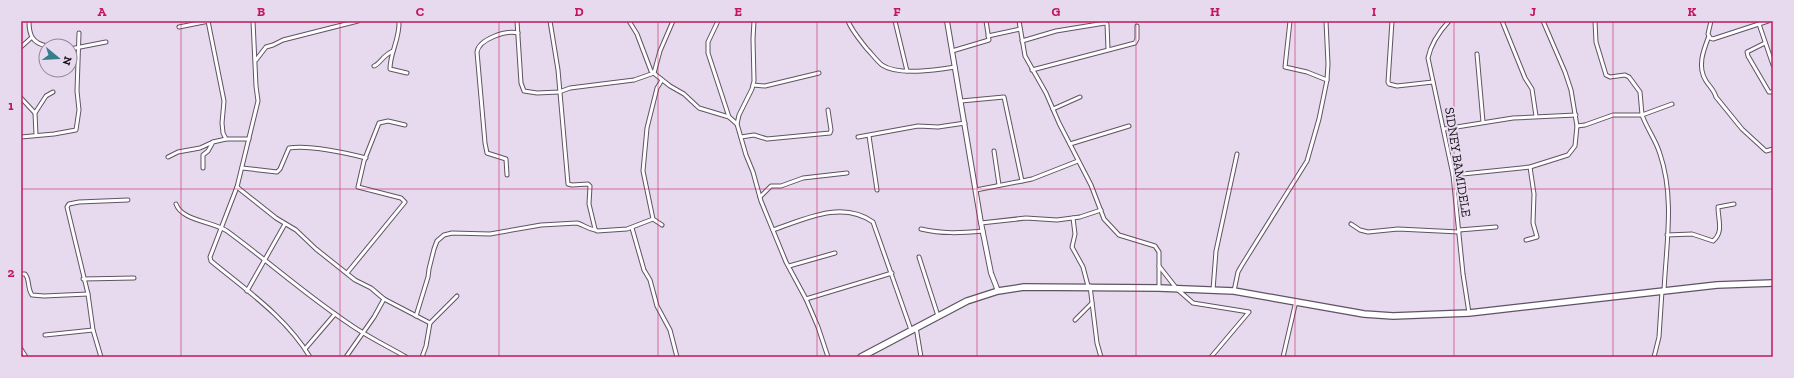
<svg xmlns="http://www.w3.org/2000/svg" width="1794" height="378" viewBox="0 0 1794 378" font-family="'Zilla Slab',serif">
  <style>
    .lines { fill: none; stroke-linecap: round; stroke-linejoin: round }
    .street-casing { stroke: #5f5365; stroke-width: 5 }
    .secondary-casing { stroke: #5f5365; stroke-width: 6 }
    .highway-casing { stroke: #5f5365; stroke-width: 8 }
    .street { stroke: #fff; stroke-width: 3 }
    .secondary { stroke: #fff; stroke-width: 4 }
    .highway { stroke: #fff; stroke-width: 5.5 }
    .grid { fill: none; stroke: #c2185b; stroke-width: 1; stroke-opacity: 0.55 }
    .labels { text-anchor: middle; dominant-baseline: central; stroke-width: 4; stroke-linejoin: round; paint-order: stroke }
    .street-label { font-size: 13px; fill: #120d14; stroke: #e7d9ee }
    .neatline { fill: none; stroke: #c2185b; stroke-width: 1.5 }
    .grid-label { font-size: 13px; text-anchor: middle; font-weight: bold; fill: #c2185b }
  </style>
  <rect width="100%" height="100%" fill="#e7d9ee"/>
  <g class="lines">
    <g class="street-casing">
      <g id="street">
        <path d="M29 21C29 35 32 43 47 46"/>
        <polyline points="253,21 256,86 258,101 237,187 276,218 296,230 316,249 355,280 371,288 384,299 430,323"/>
        <path d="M399 21C400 39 390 52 390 69L407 73"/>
        <polyline points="517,21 521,83 524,91 537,93 559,92 570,88 634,80 654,73 660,51 673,21"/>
        <polyline points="550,21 558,70 568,184 572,185 588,184 590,186 589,204 595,229 597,231 627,229 653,219"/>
        <polyline points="629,21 637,34 651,71 670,86 684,94 699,108 729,117 737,124"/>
        <polyline points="718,21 708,42 708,53 729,117"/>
        <polyline points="754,21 753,39 754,81 752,89 739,115 737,124 746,155 753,172 761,201 786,262 806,299 818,327 828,357"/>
        <path d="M848 21C852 31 860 40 867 49 872 54 876 60 882 65 898 76 936 70 955 67"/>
        <polyline points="895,21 907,71"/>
        <polyline points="1019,21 1025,56 1046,93 1059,123 1091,185 1104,219 1119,235 1155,246 1159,252 1159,288"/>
        <polyline points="1290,21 1285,67 1307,72 1327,80"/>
        <polyline points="1392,21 1388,82 1389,84 1397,86 1433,82"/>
        <path d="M1449 21C1439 32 1431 43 1428 58L1453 175 1463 274 1469 313"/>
        <polyline points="1502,21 1525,78 1532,89 1536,116"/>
        <polyline points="1595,21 1596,42 1606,75 1610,77 1625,75 1629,77 1640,92 1642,115 1672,104"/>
        <polyline points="1711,21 1708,34 1710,38 1713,39 1768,21"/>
        <polyline points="1759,24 1773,65"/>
        <polyline points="179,27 209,21"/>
        <polyline points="988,36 1020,29"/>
        <path d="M1709 36C1703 51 1697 67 1706 81 1710 87 1714 90 1716 97L1742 129 1766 151 1773 149"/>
        <polyline points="1022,41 1056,31 1105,23 1107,24 1108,49"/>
        <polyline points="1765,43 1747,52 1748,56 1769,92 1773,92"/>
        <polyline points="21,47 31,38"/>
        <polyline points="70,49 106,42"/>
        <polyline points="952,51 989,40 986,21"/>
        <polyline points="1477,54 1483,122"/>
        <polyline points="256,60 266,47 273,45 283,40 358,21"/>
        <path d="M374 66C380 64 383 55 393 51"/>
        <polyline points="1032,70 1135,43 1137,39 1137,26"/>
        <polyline points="753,85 765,86 819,73"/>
        <polyline points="21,98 35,113 36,135"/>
        <polyline points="961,101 1004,97 1022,181 976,190"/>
        <polyline points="1053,109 1080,97"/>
        <polyline points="35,113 46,96 53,92"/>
        <path d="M1577 126 1585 125 1613 115H1642C1647 129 1656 140 1660 154 1675 198 1666 246 1664 291"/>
        <polyline points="1444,129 1513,118 1576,115"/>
        <polyline points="869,136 877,190"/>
        <polyline points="21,137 54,134 76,130 79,110 77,91 79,33"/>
        <polyline points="741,137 754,135 767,139 830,133 831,130 828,110"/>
        <polyline points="858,137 918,126 938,127 965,123"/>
        <polyline points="226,139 249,139"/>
        <polyline points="1070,144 1129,126"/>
        <polyline points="994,151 999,185"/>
        <polyline points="168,157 178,152 200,148 213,142"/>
        <polyline points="203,168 203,155 208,151 213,142 226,139 223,133 222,123 224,101 208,21"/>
        <path d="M242 168 277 172 280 169 289 148C309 145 346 153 366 158"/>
        <path d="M507 175 506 159 487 153 485 143 477 52C479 39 506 30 518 33"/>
        <polyline points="1453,175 1530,167 1568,155 1575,146 1577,126 1571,90 1565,72 1543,21"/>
        <polyline points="1022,181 1032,179 1078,161"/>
        <path d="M237 187 210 257 211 261C246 290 286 317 310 357"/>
        <polyline points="760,197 771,186 781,186 803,178 847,173"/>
        <path d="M176 204C182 221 212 221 227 231 268 261 306 295 348 323 366 336 387 346 406 357"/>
        <polyline points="1073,218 1075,234 1072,247 1083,267 1088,286"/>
        <polyline points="981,223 1026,218 1057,220 1080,217 1101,210"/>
        <polyline points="1351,224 1360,230 1368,232 1398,229 1459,232"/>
        <polyline points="662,225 653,219 643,171 647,128 657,88 662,80"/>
        <polyline points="632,228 644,270 650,280 657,306 670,330 677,357"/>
        <path d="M921 229C942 234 961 233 983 231"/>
        <path d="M773 230C805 219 842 200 873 222L911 330"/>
        <polyline points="1459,230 1496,227"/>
        <path d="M1667 235 1692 234 1713 241C1724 232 1718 220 1718 207L1734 204"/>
        <polyline points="1526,240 1537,237 1533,223 1534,194 1530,167"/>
        <polyline points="919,257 938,316"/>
        <polyline points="789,266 835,253"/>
        <polyline points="1159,266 1177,289 1193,303 1249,312 1211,357"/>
        <polyline points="347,273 405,202 401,198 358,187 364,161 379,123 388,121 405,125"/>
        <path d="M21 274H25C30 279 27 288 32 295L44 296 88 294"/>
        <polyline points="83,279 134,278"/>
        <polyline points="1090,286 1097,343 1101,357"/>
        <polyline points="1213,290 1216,251 1237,154"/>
        <polyline points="247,291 285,224"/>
        <polyline points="1234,291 1238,272 1242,265 1307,161 1319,119 1327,80 1328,64 1326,21"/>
        <polyline points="806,299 892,273"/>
        <path d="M416 316 428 277 429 269 434 249 437 241 444 235 452 233 490 234 541 225 577 223C584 225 588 229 595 230"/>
        <polyline points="1075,320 1092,303"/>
        <polyline points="916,327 921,357"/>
        <polyline points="93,330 88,294 67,207 69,204 79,202 128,200"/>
        <polyline points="45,335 93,330 101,357"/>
        <polyline points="21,349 26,357"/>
        <polyline points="305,349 335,314"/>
        <polyline points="346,357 374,317 384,299"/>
        <polyline points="422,357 426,346 430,323 457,296"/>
        <polyline points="1283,357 1296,301"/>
        <polyline points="1654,357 1659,337 1662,291"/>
      </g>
    </g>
    <g class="secondary-casing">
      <polyline id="secondary" points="947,21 981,223 991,273 998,291"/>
    </g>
    <g class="highway-casing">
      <polyline id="highway" points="861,357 967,301 998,291 1024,287 1159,288 1234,291 1364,314 1393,316 1469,313 1717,285 1773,283"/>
    </g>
    <use href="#street" class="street"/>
    <use href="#secondary" class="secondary"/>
    <use href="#highway" class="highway"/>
  </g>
  <path class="grid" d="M181 21V357M340 21V357M499 21V357M658 21V357M817 21V357M977 21V357M1136 21V357M1295 21V357M1454 21V357M1613 21V357M21 189H1773"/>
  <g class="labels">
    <g class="street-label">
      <text transform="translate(1458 162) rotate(81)">SIDNEY BAMIDELE</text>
    </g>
  </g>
  <rect width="1794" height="378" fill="none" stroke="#e7d9ee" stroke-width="44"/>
  <g transform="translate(58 58) rotate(108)"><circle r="19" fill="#e7d9ee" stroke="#928797"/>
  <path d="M0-3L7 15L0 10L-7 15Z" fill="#387d8b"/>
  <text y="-6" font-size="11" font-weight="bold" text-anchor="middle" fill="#120d14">N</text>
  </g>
  <rect x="22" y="22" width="1750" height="334" class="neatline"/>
  <g class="grid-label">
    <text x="102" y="16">A</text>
    <text x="261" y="16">B</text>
    <text x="420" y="16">C</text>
    <text x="579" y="16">D</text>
    <text x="738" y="16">E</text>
    <text x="897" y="16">F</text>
    <text x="1056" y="16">G</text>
    <text x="1215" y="16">H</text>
    <text x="1374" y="16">I</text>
    <text x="1533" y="16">J</text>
    <text x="1692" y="16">K</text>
    <text x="11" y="110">1</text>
    <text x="11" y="277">2</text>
  </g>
</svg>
